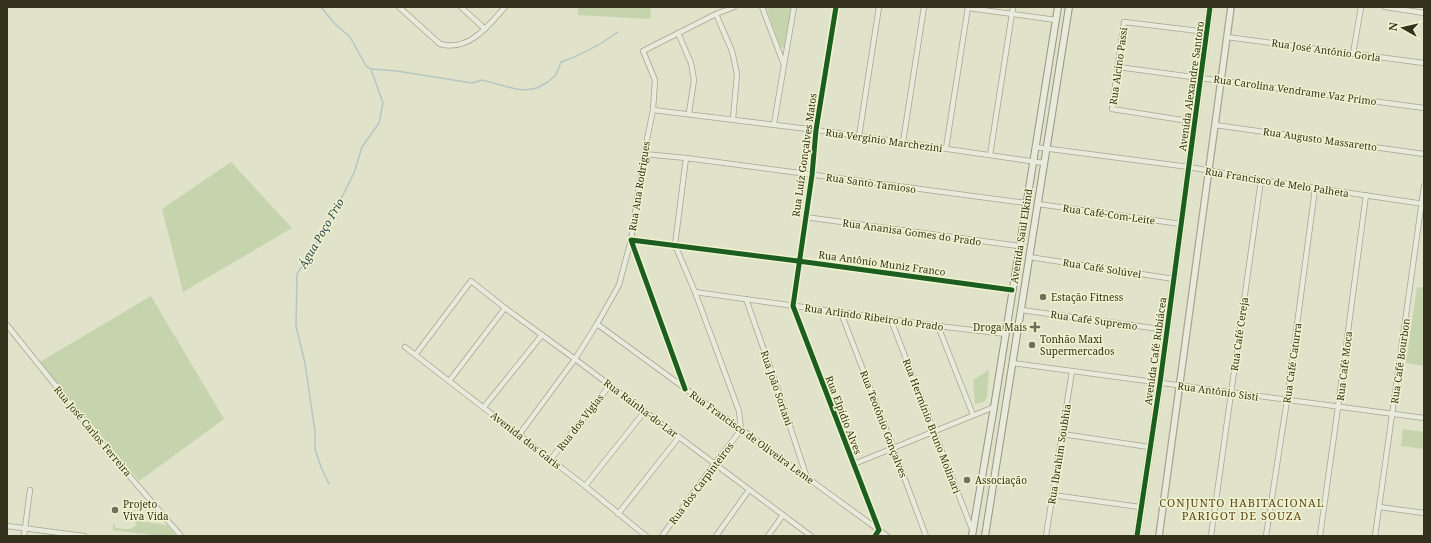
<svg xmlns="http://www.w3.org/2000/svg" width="1431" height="543" viewBox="0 0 1431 543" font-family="'Noto Serif',serif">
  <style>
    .green { fill: #c5d4ac }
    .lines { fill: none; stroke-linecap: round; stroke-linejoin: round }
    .stream { stroke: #b5c7c2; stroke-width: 1.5 }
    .minor-casing { stroke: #a6a694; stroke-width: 6 }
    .tertiary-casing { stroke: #a6a694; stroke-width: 8 }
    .secondary-casing { stroke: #959684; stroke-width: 8 }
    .minor { stroke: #e8eadb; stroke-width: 4.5 }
    .tertiary { stroke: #e8eadb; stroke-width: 5.5 }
    .secondary { stroke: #e8eadb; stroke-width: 6 }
    .cycleway-casing { stroke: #f0f4cf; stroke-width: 8 }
    .cycleway { stroke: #1b5e20; stroke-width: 5 }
    .poi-dot { fill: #706f5a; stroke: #f0f4cf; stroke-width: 1.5 }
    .labels { text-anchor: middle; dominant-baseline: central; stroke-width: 3; stroke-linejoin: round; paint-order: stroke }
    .street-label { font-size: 10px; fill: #34311d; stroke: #f0f4cf }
    .poi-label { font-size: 10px; fill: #34311d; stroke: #f0f4cf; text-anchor: start }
    .water-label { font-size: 11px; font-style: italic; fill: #2c4754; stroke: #f0f4cf }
    .neighbourhood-label { font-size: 11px; letter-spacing: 1px; fill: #5f451d; stroke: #f0f4cf }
  </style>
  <rect width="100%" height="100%" fill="#e0e2ca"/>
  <g class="green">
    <polygon points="578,7 651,7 650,19 578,15"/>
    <polygon points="766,7 792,7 785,47 782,48 780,46"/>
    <polygon points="231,162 292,228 183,292 162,209"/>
    <polygon points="1417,287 1424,288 1424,366 1406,363"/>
    <polygon points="151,296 224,419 139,481 40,362"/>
    <polygon points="989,370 987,397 984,402 975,404 973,380"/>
    <polygon points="1403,429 1424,432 1424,449 1401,446"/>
    <path d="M135 519H138V521L167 525 176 536H159L113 530V524L115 525 116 528C123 528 130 532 136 525Z"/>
  </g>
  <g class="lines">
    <g class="stream">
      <polyline points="321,7 335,24 350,37 366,66 371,69 383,103 379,123 362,147 354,173 343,195 324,231 297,274 296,326 305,363 315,432 315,449 321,467 329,484"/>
      <path d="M372 69 397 71 472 83 482 80 516 89 525 90 537 88 548 82 556 75 561 62C582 55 600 45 618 32"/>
    </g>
    <g class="minor-casing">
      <g id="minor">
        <path d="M399 7 440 44C469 52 488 26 505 7"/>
        <polyline points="461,7 485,29"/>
        <polyline points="762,7 784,65 774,124"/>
        <polyline points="836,7 816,130 812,175 793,306 879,530 875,536"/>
        <polyline points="1385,7 1424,13"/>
        <polyline points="968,8 1056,20"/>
        <polyline points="716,14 732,51 737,74 733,119"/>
        <polyline points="678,33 691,63 694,80 689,113"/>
        <polyline points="1227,37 1424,63"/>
        <polyline points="1353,54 1361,7"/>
        <polyline points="784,65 794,7"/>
        <polyline points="1118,67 1424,108"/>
        <polyline points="653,110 816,130 1044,163"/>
        <polyline points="1195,122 1112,109 1124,22 1207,32"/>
        <polyline points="1215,125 1424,154"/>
        <polyline points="859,136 879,7"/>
        <polyline points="903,142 924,7"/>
        <polyline points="1035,147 1189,167 1261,180 1424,204"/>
        <polyline points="946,148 968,7"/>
        <polyline points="644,154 686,158 1026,203"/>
        <polyline points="990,155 1013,7"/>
        <polyline points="1038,204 1181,224"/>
        <polyline points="805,217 1019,246"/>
        <polyline points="1029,257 1174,279"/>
        <polyline points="695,292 938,326 1006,334"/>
        <polyline points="746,299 777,387 807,478"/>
        <polyline points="1021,310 1167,330"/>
        <polyline points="841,313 893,447 926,536"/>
        <polyline points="891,320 973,532"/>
        <polyline points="597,324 887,536"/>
        <polyline points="7,325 108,451 181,536"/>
        <polyline points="938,326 973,415"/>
        <polyline points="405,347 585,486 646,536"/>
        <polyline points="416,354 471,281 505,308 575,359 811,536"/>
        <polyline points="1012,363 1424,418"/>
        <polyline points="450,380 505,308"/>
        <polyline points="685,389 631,240 798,261 1012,290"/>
        <polyline points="484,407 542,335"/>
        <polyline points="1062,434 1149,447"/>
        <polyline points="519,435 575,359 597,324 619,285 631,240 644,154 653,110 655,80 643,51 716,14 734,7"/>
        <polyline points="551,459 610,385"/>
        <polyline points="854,464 994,407"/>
        <polyline points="585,486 645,411"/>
        <polyline points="1052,495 1140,507"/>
        <polyline points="1379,507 1424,513"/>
        <polyline points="618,514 679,437"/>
        <polyline points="7,526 84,536"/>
        <polyline points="24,536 30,490"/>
        <polyline points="662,536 715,463 741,430 739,411 695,292 675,245 686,158"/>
        <polyline points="716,536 749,490"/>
        <polyline points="768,536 783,515"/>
        <polyline points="1046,536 1072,371"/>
        <polyline points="1211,536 1261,180"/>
        <polyline points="1266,536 1287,400 1315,189"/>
        <polyline points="1320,536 1338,407 1366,195"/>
        <polyline points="1375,536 1424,186"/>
      </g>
    </g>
    <g class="tertiary-casing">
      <g id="tertiary">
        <polyline points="1137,536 1160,383 1210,7"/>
        <polyline points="1159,536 1231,7"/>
      </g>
    </g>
    <g class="secondary-casing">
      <g id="secondary">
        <polyline points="972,536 994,407 1058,7"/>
        <polyline points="985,536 1069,7"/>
      </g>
    </g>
    <use href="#minor" class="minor"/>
    <use href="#tertiary" class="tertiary"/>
    <use href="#secondary" class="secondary"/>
    <g class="cycleway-casing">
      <g id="cycleway">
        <polyline points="836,7 816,130 812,175 793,306 879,530 875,536"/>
        <polyline points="685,389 631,240 798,261 1012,290"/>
        <polyline points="1137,536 1160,383 1210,7"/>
      </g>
    </g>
    <use href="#cycleway" class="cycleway"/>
  </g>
  <g class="poi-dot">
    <circle cx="1043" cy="297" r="4"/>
    <path d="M1033 321h4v4h4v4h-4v4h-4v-4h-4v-4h4z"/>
    <circle cx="1032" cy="345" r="4"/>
    <circle cx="967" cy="480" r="4"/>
    <circle cx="115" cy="510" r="4"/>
  </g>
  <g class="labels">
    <g class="street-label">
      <text transform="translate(1326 50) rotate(8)">Rua José Antônio Gorla</text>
      <text transform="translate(1118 66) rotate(-82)">Rua Alcino Passi</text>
      <text transform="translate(1191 86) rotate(-82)">Avenida Alexandre Santoro</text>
      <text transform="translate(1295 90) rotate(8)">Rua Carolina Vendrame Vaz Primo</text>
      <text transform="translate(1320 139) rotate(8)">Rua Augusto Massaretto</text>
      <text transform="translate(884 140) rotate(8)">Rua Vergínio Marchezini</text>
      <text transform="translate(804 155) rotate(-82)">Rua Luíz Gonçalves Matos</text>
      <text transform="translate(1277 182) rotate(9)">Rua Francisco de Melo Palheta</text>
      <text transform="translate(871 183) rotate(8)">Rua Santo Tamioso</text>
      <text transform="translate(639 186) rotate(-81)">Rua Ana Rodrigues</text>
      <text transform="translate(1109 214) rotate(8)">Rua Café-Com-Leite</text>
      <text transform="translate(912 232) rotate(8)">Rua Ananisa Gomes do Prado</text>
      <text transform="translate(1021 236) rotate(-81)">Avenida Saul Elkind</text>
      <text transform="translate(882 263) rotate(8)">Rua Antônio Muniz Franco</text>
      <text transform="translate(1102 268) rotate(9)">Rua Café Solúvel</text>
      <text transform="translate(874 317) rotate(8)">Rua Arlindo Ribeiro do Prado</text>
      <text transform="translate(1094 320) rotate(8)">Rua Café Supremo</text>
      <text transform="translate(1239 334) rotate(-82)">Rua Café Cereja</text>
      <text transform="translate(1155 351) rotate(-82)">Avenida Café Rubiácea</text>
      <text transform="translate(1400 361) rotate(-82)">Rua Café Bourbon</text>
      <text transform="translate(1292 363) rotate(-82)">Rua Café Caturra</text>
      <text transform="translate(1344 366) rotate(-83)">Rua Café Moca</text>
      <text transform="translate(777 388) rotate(71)">Rua João Soriani</text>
      <text transform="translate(1218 391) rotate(8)">Rua Antônio Sisti</text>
      <text transform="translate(641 408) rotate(37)">Rua Rainha-do-Lar</text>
      <text transform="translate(844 415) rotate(69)">Rua Elpídio Alves</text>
      <text transform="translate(580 422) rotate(-52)">Rua dos Vigias</text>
      <text transform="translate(884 424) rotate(69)">Rua Teotônio Gonçalves</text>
      <text transform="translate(932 426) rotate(69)">Rua Hermínio Bruno Molinari</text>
      <text transform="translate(93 431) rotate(50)">Rua José Carlos Ferreira</text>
      <text transform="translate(752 437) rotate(36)">Rua Francisco de Oliveira Leme</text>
      <text transform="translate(526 440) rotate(38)">Avenida dos Garis</text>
      <text transform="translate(1059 454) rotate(-81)">Rua Ibrahim Soubhia</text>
      <text transform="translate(701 483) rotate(-53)">Rua dos Carpinteiros</text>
    </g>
    <g class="poi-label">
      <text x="1051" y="297">Estação Fitness</text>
      <text x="1027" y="327" text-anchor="end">Droga Mais</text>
      <text x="1040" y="339">Tonhão Maxi<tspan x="1040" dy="12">Supermercados</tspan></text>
      <text x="975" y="480">Associação</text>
      <text x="123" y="504">Projeto<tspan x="123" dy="12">Viva Vida</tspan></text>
    </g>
    <g class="water-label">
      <text transform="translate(321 233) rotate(-60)">Água Poço Frio</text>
    </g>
    <g class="neighbourhood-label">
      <text x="1242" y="502">CONJUNTO HABITACIONAL<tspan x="1242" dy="13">PARIGOT DE SOUZA</tspan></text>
    </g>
  </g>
  <rect width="1431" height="543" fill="none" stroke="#34311d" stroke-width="16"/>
  <g transform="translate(1403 28) rotate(278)" stroke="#f0f4cf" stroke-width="3" paint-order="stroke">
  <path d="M0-3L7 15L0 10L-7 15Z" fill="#34311d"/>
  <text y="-6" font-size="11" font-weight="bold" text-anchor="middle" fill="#34311d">N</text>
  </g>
</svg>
